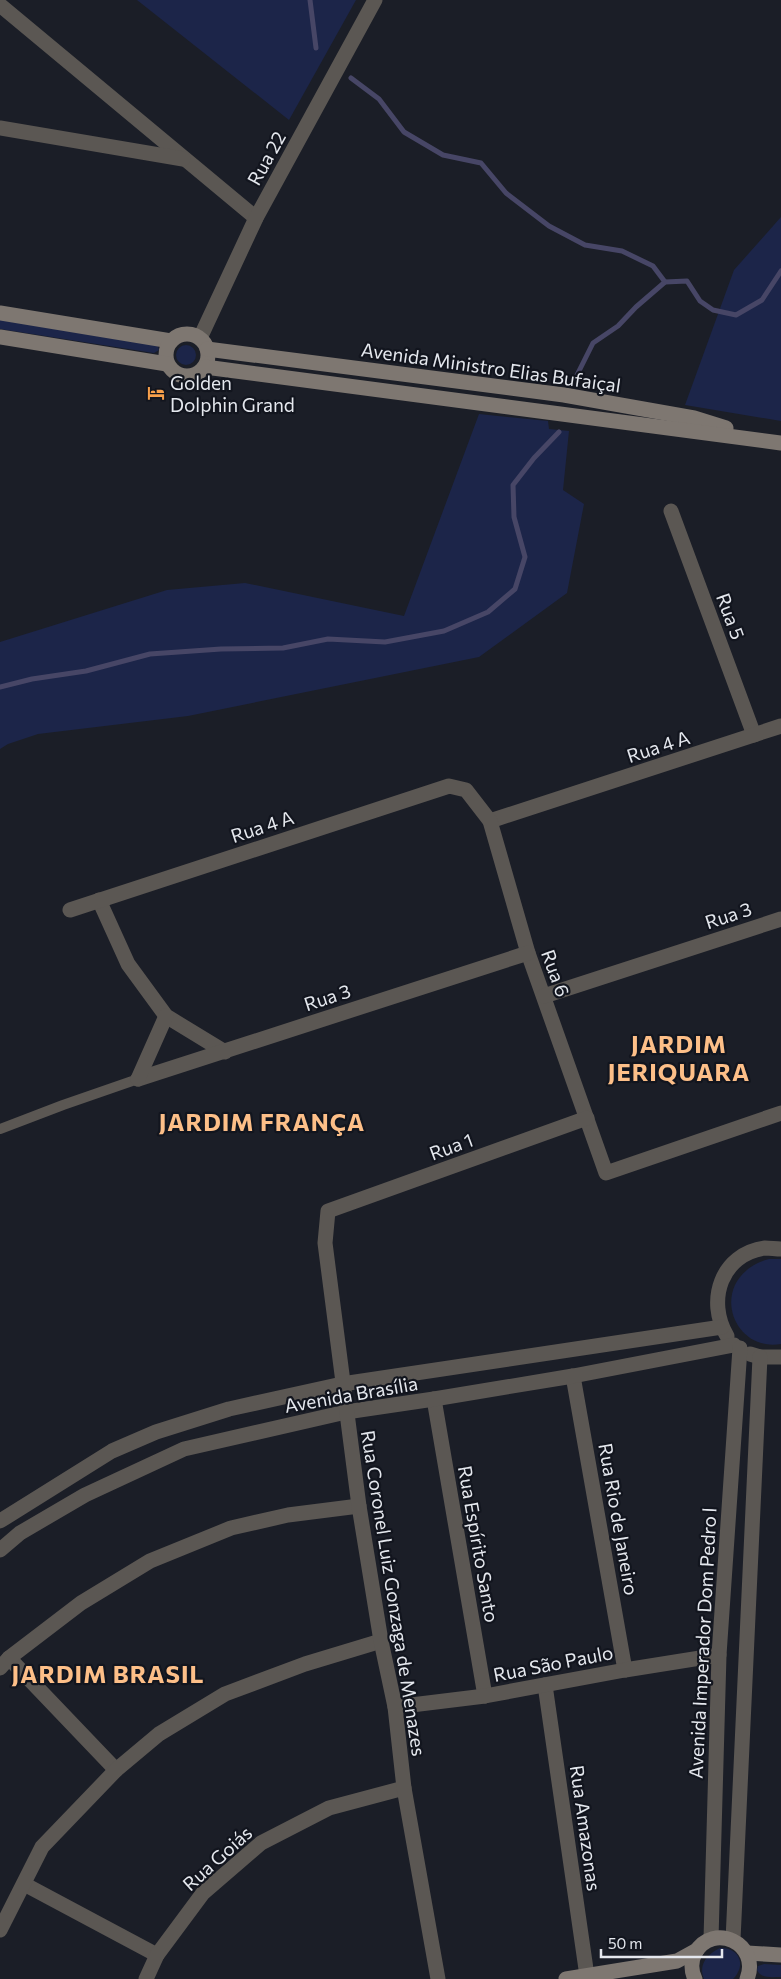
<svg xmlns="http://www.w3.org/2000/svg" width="781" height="1979" viewBox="0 0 781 1979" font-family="Commissioner,sans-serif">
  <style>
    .green { fill: #1c2549 }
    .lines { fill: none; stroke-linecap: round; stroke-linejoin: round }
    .stream { stroke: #474666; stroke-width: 5 }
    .lane { stroke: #5b5753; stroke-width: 10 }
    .street { stroke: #5b5753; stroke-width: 15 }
    .secondary { stroke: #7e7771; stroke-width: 15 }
    .labels { text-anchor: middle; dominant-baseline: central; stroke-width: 4.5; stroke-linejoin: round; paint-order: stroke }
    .street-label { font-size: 19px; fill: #e5e8ee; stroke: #12151e }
    .poi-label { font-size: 19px; fill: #e5e8ee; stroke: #12151e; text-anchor: start }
    .district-label { font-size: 24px; font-weight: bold; letter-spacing: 1px; fill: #fdbf88; stroke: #12151e }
  </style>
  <rect width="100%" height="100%" fill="#1b1e27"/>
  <g class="green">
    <polygon points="137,0 356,0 289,120"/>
    <polygon points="781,217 781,421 685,405 734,270"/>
    <polygon points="0,320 158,346 159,350 154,353 0,329"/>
    <circle cx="186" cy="355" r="10"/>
    <polygon points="479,414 548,421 549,429 569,431 563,490 584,504 567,593 479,657 188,716 38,734 8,744 0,749 0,642 167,590 245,583 404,616"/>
    <path d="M769 1259H781V1344C730 1353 706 1277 769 1259Z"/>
    <path d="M720 1948C739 1947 747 1965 733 1979H704C698 1965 707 1954 720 1948Z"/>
    <path d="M764 1964 781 1965V1977C772 1977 761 1979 757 1970L758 1966Z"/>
  </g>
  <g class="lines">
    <g class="stream">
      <polyline points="310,0 316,48"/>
      <polyline points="351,78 379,99 404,132 443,155 481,163 506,193 549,226 585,245 622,251 653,266 665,282"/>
      <polyline points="577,375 593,343 618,326 636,307 665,282 687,281 700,301 713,310 736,315 762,300 781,271"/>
      <polyline points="0,687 32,679 86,671 150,654 221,649 283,648 328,639 385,642 444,631 488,612 515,589 525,557 514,517 513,485 534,458 559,432"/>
    </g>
    <polyline class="lane" points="0,1129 63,1105 138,1079"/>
    <g class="street">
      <polyline points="0,5 256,218"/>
      <polyline points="0,128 183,159"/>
      <polyline points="200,338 256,218 375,0"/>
      <polyline points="671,511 754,735"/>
      <polyline points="490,821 781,726"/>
      <polyline points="99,900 128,964 166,1016 225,1052"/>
      <polyline points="70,910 449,786 466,790 490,821 528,953 606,1173 781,1113"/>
      <polyline points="544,996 781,919"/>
      <polyline points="138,1079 528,953"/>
      <polyline points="138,1079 166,1016"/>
      <path d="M727 1336C706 1301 721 1254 765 1248 770 1248 776 1249 781 1249"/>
      <polyline points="750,1354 760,1357 781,1357"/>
      <polyline points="573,1376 625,1670"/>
      <polyline points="434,1399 485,1696"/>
      <polyline points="0,1521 112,1451 156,1432 229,1409 342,1384 722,1327"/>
      <polyline points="0,1550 20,1533 85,1495 184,1449 346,1412 434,1399 573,1376 734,1345"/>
      <polyline points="9,1658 116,1770"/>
      <polyline points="0,1668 9,1658 81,1603 150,1561 231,1528 288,1515 359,1506"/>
      <polyline points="545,1685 587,1976"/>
      <polyline points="395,1707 485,1696 625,1670 719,1655"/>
      <polyline points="24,1884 157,1955"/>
      <polyline points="0,1930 42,1847 116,1770 159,1734 225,1694 305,1664 381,1641"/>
      <polyline points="711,1939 719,1655 740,1348"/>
      <polyline points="733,1940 760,1357"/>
      <polyline points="146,1979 157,1955 203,1893 261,1843 329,1808 404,1788"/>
      <polyline points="438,1979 404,1788 395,1707 381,1641 359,1506 325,1243 328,1211 587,1118"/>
    </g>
    <g class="secondary">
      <polyline points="0,313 171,341"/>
      <circle cx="187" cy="355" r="21"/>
      <polyline points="0,337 167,364"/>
      <polyline points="207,349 564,395 694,418 726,428"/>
      <polyline points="205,367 781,443"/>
      <polyline points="747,1953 781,1955"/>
      <polyline points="566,1979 677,1961 697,1950"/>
      <path d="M695 1979C691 1971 691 1961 695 1953 713 1921 761 1944 747 1979"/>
    </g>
  </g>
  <defs>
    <g id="hotel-bare" transform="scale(1.35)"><path d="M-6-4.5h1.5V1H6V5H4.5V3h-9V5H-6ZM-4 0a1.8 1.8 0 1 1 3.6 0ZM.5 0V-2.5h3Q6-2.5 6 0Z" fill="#f8a04b" stroke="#12151e" stroke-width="2.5" paint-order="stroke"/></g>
  </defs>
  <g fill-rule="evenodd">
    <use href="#hotel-bare" x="156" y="393"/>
  </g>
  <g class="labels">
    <g class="street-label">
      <text transform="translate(266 158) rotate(-61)">Rua 22</text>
      <text transform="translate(491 367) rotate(8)">Avenida Ministro Elias Bufaiçal</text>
      <text transform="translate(731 616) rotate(70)">Rua 5</text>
      <text transform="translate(658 746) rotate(-18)">Rua 4 A</text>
      <text transform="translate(262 826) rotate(-18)">Rua 4 A</text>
      <text transform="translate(728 915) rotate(-18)">Rua 3</text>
      <text transform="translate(556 973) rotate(70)">Rua 6</text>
      <text transform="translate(327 997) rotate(-18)">Rua 3</text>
      <text transform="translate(451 1146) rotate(-20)">Rua 1</text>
      <text transform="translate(351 1394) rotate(-10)">Avenida Brasília</text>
      <text transform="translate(619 1519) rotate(80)">Rua Rio de Janeiro</text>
      <text transform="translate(479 1544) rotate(80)">Rua Espírito Santo</text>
      <text transform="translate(394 1593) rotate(81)">Rua Coronel Luiz Gonzaga de Menazes</text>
      <text transform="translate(702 1643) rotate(-87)">Avenida Imperador Dom Pedro l</text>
      <text transform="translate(553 1663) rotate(-11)">Rua São Paulo</text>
      <text transform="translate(586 1828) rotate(82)">Rua Amazonas</text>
      <text transform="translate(217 1858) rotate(-42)">Rua Goiás</text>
    </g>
    <g class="poi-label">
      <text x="170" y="382">Golden<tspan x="170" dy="22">Dolphin Grand</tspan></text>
    </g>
    <g class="district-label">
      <text x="679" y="1043">JARDIM<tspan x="679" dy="28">JERIQUARA</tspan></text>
      <text x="262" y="1121">JARDIM FRANÇA</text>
      <text x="108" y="1673">JARDIM BRASIL</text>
    </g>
  </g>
  <path d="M601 1949v8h121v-8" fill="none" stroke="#e5e8ee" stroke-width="2.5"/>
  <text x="608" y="1949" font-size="15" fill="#e5e8ee" stroke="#12151e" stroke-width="4" paint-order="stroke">50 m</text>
</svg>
